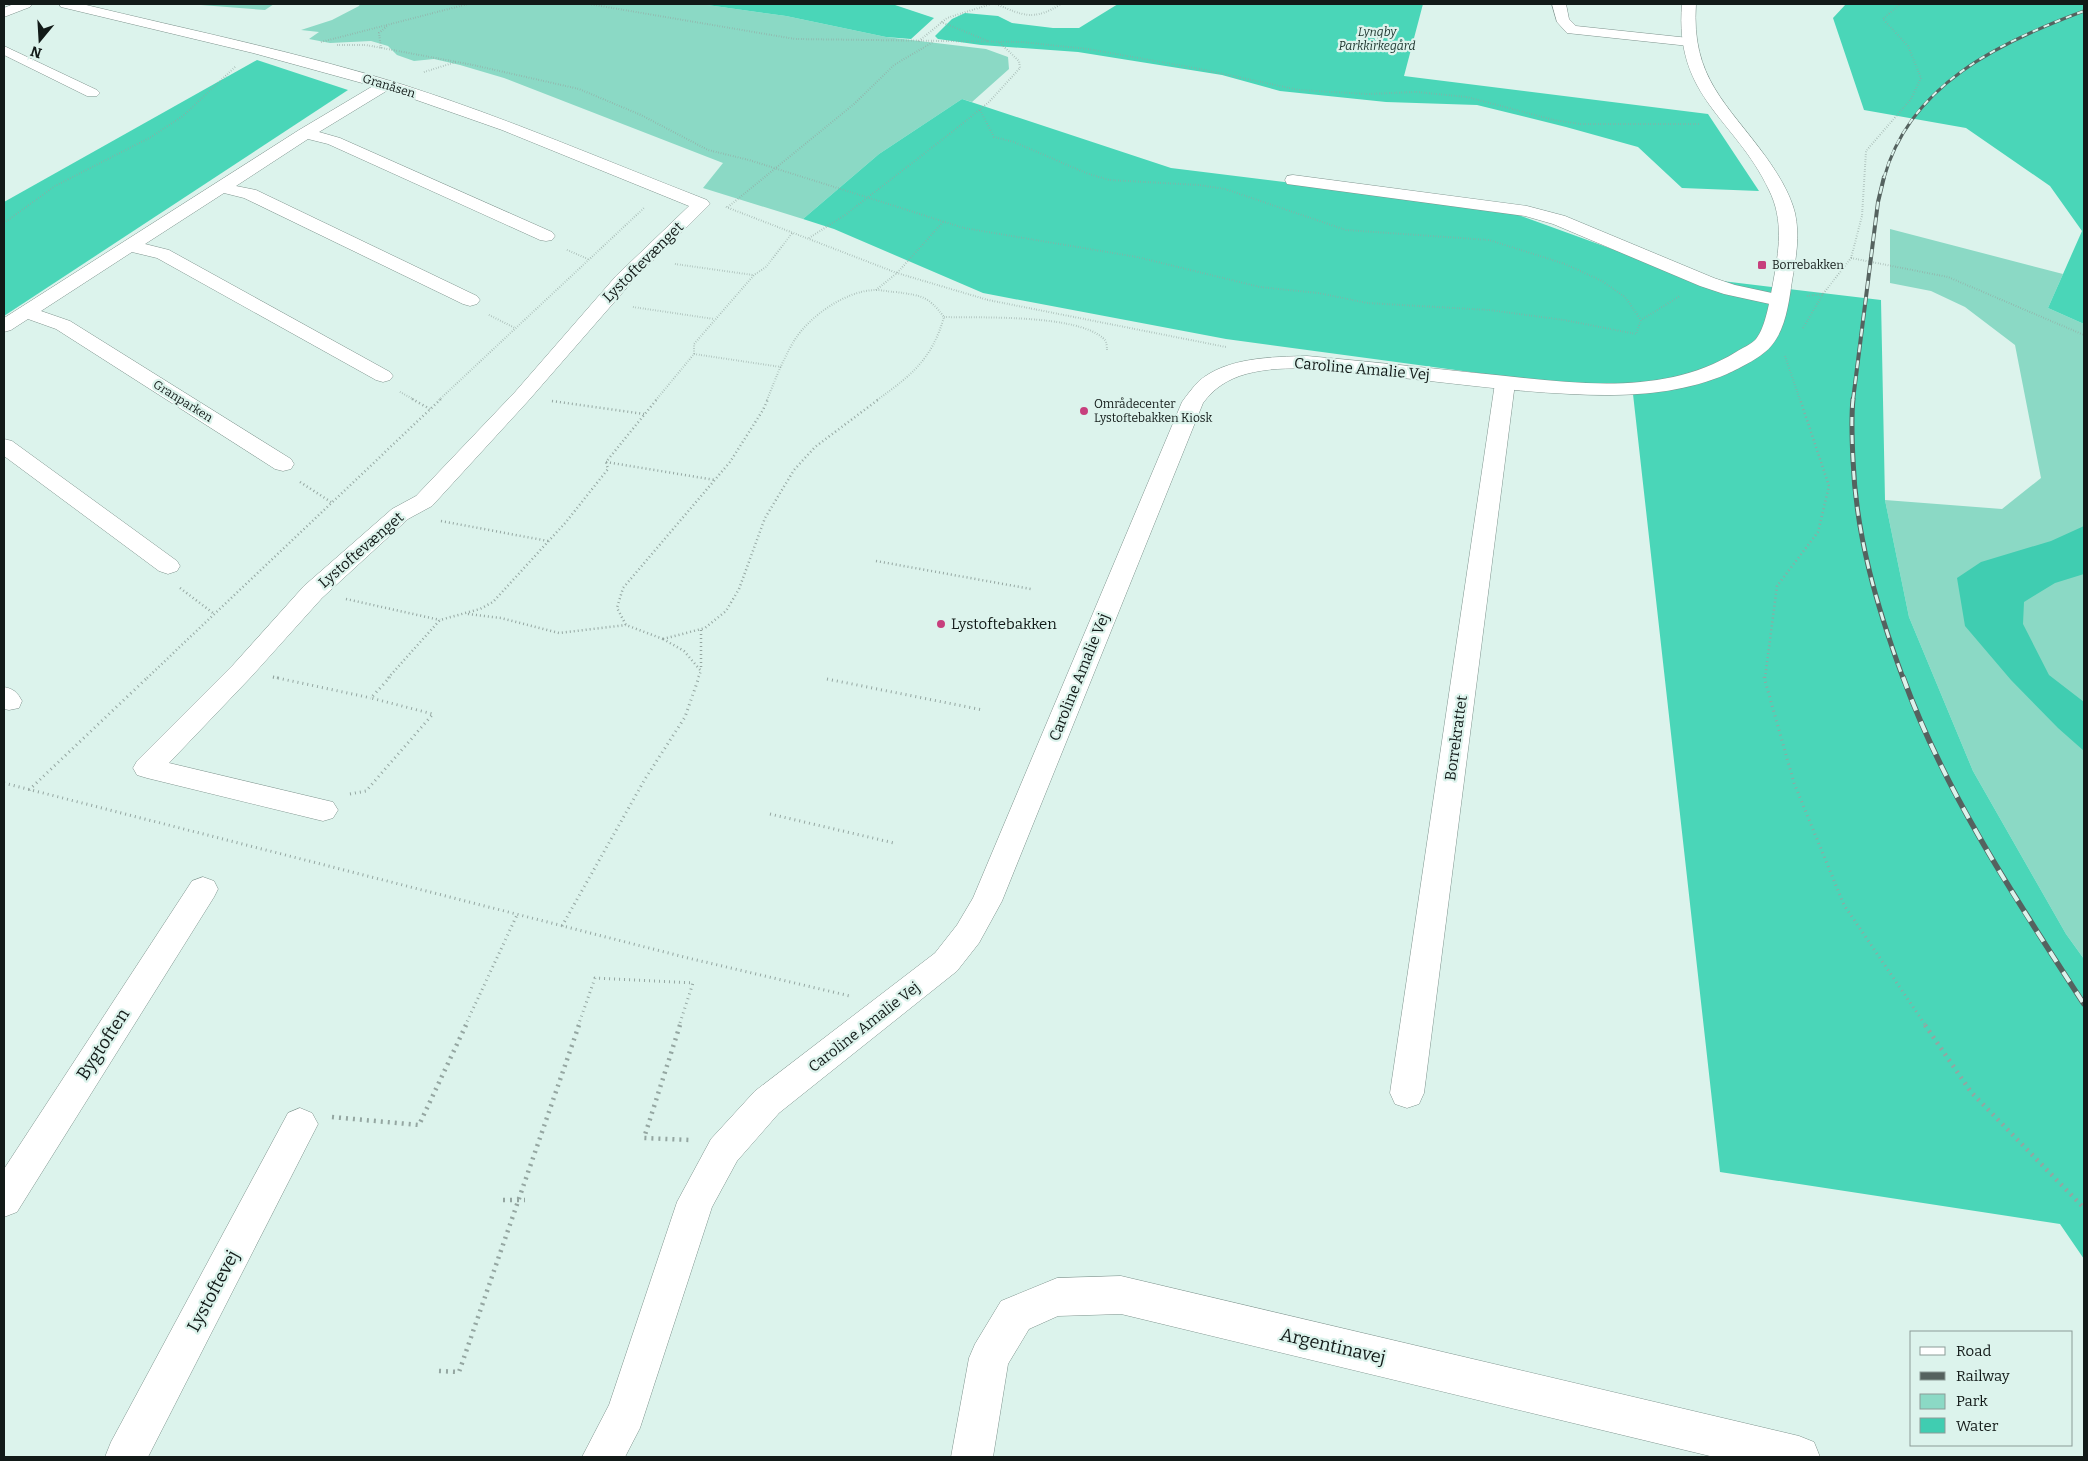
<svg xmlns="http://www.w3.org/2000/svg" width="2088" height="1461" viewBox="0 0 2088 1461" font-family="Bitter,serif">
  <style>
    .green { fill: #8bd9c5 }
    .forest { fill: #4ad6b8 }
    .water { fill: #40cdb1 }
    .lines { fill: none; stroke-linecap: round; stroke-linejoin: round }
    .minor-casing { stroke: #7f948e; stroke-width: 1 }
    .tertiary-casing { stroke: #7f948e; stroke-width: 1 }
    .path-far3 { stroke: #94a6a1; stroke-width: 2; stroke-dasharray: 0.5 2; stroke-linecap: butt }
    .path-far2 { stroke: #94a6a1; stroke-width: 2.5; stroke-dasharray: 1 3; stroke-linecap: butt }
    .path-far1 { stroke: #94a6a1; stroke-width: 3; stroke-dasharray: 1 4; stroke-linecap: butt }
    .path { stroke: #94a6a1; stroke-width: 4.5; stroke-dasharray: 2 5; stroke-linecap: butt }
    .minor { fill: #fff; fill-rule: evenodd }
    .tertiary { fill: #fff; fill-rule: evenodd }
    .rail-far3-casing { stroke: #55625f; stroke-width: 3 }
    .rail-far2-casing { stroke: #55625f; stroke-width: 4 }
    .rail-far1-casing { stroke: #55625f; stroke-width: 5 }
    .rail-casing { stroke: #55625f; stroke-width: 5.5 }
    .rail-far3 { stroke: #dcf3ec; stroke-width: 2; stroke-dasharray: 6; stroke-linecap: butt }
    .rail-far2 { stroke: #dcf3ec; stroke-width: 2.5; stroke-dasharray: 8; stroke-linecap: butt }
    .rail-far1 { stroke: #dcf3ec; stroke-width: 3; stroke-dasharray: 9; stroke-linecap: butt }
    .rail { stroke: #dcf3ec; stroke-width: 4; stroke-dasharray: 12; stroke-linecap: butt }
    .poi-dot { fill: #c73f7d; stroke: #dcf3ec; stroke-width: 2 }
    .labels { text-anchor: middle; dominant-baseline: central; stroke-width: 4.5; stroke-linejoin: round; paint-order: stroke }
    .far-park-label { font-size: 12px; font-style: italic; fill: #1c332d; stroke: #dcf3ec }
    .far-street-label { font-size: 12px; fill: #121a18; stroke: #dcf3ec }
    .far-poi-label { font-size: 12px; fill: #121a18; stroke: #dcf3ec; text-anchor: start }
    .street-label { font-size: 15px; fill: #121a18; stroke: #dcf3ec }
    .poi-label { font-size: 15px; fill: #121a18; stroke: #dcf3ec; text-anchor: start }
    .near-street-label { font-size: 18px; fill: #121a18; stroke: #dcf3ec }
  </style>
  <rect width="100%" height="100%" fill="#dcf3ec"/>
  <g class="green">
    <polygon points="188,4 274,4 265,10"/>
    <polygon points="360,4 700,4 786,16 886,37 986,49 1008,57 1009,69 972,102 962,99 879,154 803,219 703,188 723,163 504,78 460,65 434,59 414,61 397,55 388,46 371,41 330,43 309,39 319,32 301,30 332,20 359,6"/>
    <polygon points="1890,229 2063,274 2048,308 2084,324 2084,959 2066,934 1973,771 1909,617 1885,500 2002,509 2041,478 2015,345 1965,307 1931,291 1890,283"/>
  </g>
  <g class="forest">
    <polygon points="700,4 892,4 934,18 911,39 886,37 786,16"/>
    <polygon points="1118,4 1423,4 1404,76 1708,114 1759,191 1682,188 1638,147 1566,127 1477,105 1386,102 1280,91 1222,75 1078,52 981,45 938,39 935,36 952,19 965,13 998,16 1012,23 1053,28 1079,28"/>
    <polygon points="1846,4 2084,4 2084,324 2048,308 2082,231 2050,186 1966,128 1864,110 1833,18"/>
    <polygon points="257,60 348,90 4,316 4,202"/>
    <polygon points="962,99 1171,168 1502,209 1689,277 1881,300 1885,500 1909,617 1973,771 2066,934 2084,959 2084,1259 2060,1224 1720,1172 1633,394 1226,339 983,293 834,229 803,219 879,154"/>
  </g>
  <polygon class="water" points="2084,526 2084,574 2055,583 2024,602 2023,624 2049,675 2084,702 2084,751 2058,728 2011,680 1965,626 1957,578 1981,562 2051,541"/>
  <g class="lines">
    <g class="minor-casing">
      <g id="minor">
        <path d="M59 4H82C189 30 298 52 404 85 507 118 606 161 707 200L710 204 630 284 529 400 432 506 408 519 322 598 251 677 169 763 333 802 338 810 333 818 323 821 147 778 137 775 133 768 137 761 233 665 304 586 392 509 416 496 515 392 616 276 689 206 502 130 388 90 319 132 340 138 552 232 555 236 552 240 546 241 540 240 328 144 308 139 236 186 256 190 477 296 480 300 477 304 470 306 463 304 244 198 224 193 145 244 169 250 390 372 393 376 390 380 383 382 376 380 157 258 132 252 41 311 70 321 291 459 294 464 291 469 283 471 275 469 56 329 28 319 11 330 4 332V318L299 130 373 86 253 53 61 7Z"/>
        <polygon points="1552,4 1566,4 1569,19 1576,26 1689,38 1694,39 1696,42 1694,45 1689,46 1567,33 1557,22"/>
        <polygon points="4,46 97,90 100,93 97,96 87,96 4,55"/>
        <polygon points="1293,175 1527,206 1565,216 1714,278 1735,285 1786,296 1789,300 1786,304 1779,306 1724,294 1700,286 1553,224 1525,216 1287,184 1285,180 1287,176"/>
        <polygon points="1505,377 1512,379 1515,383 1424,1093 1419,1104 1407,1108 1395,1104 1390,1093 1495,383 1498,379"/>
        <polygon points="4,439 12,441 177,561 180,566 177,571 168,574 159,571 4,456"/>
        <path d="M4 687C14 689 17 692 22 701L19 708 9 710 4 709Z"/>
        <polygon points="203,877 214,881 218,889 214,897 17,1212 4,1217 4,1169 192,881"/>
        <polygon points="300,1108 312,1113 318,1124 148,1457 105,1457 111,1442 288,1113"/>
        <polygon points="1121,1276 1799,1436 1814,1442 1820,1457 1714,1457 1121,1314 1058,1316 1029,1329 1008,1364 993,1457 951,1457 969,1358 975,1344 1001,1301 1057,1278"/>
      </g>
    </g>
    <g class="tertiary-casing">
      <g id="tertiary">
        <polygon points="14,4 32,4 30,7 4,17 4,8"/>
        <path d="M1682 4H1696C1691 78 1727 103 1766 157 1778 174 1790 193 1795 213 1800 236 1796 258 1792 281 1789 301 1786 328 1772 345 1764 356 1740 368 1727 374 1678 395 1623 397 1570 394 1504 391 1438 381 1372 375 1331 371 1287 363 1246 374 1228 379 1214 388 1203 403L1002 901 979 943 957 971 779 1113 737 1161 712 1207 640 1428 625 1457H582L609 1405 677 1202 711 1139 755 1091 935 953 957 925 973 898 1182 402C1187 395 1193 387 1199 381 1227 357 1273 357 1307 356 1363 361 1420 367 1476 373 1562 381 1658 400 1736 352 1742 348 1752 344 1756 339 1766 327 1770 298 1773 283 1779 251 1784 220 1769 190 1735 118 1674 98 1682 4Z"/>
      </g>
    </g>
    <g class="path-far3">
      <polyline points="589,4 795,39 1021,42 1088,49 1200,69 1299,90 1367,94 1416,92 1467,97 1554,120 1580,124 1700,124"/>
      <path d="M996 4C1024 16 1034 21 1061 4"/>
      <polyline points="941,22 988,41"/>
      <polyline points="919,41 947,18 991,4"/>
      <polyline points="321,42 468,4"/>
      <polyline points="337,45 366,45 473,65 579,89 641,115 708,150 749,160 964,228 1137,257 1260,287 1318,293 1367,303 1489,310 1564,320 1636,334 1641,320 1680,296"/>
      <polyline points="381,48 379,33 387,26"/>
      <polyline points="424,72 456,62"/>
      <polyline points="980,110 994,137 1014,142 1086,173 1109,180 1199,185 1225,189 1346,230 1489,240 1565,264 1602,281 1625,297 1641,320"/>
      <polyline points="726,207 897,273 988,300 1226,347"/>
      <polyline points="728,207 854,104 894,65 933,42"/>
      <polyline points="4,223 55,186 151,137 183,116 235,67"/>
      <polyline points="809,238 845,215 952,132 989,102 1020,68 1019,61 999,42"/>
      <polyline points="567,250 588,259"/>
      <polyline points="1851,258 1948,277 2084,335"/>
      <polyline points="675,264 753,275"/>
      <polyline points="876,290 897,273 943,222"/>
      <polyline points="1807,296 1823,294"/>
      <polyline points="633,307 714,319"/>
      <polyline points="489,315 515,328"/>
      <path d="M944 317C981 318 1075 314 1103 338 1107 341 1107 347 1107 352"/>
      <polyline points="1803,328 1823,294 1851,258 1862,216 1866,151 1911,99 1921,78 1908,46 1883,19 1900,4"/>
      <polyline points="694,354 781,367"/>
      <polyline points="1785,356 1800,400"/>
      <polyline points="400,392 415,400"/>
      <polyline points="439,400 644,208"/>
      <polyline points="656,400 694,354 694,344 754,275 766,267 793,232"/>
      <path d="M767 400C775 380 783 359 794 341 809 316 847 290 876 290 883 290 889 292 896 292 922 296 927 295 944 317 932 359 912 375 877 400"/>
    </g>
    <g class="path-far2">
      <polyline points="412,399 430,409"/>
      <polyline points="552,401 644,414"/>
      <polyline points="606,462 715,480"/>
      <polyline points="300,482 331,502"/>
      <polyline points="441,521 548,541"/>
      <polyline points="876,561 1031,589"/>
      <polyline points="180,588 213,613"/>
      <polyline points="346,599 440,620"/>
      <polyline points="468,614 501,618 559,633 626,625"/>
      <polyline points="701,630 701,669"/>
      <polyline points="663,639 684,651 701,671 698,678"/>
      <polyline points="663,639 626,625 617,608 623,588 730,462 763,410 768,399"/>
      <polyline points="663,639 705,628 726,611 739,589 765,518 794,470 815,447 879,399"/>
      <polyline points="273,677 279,678"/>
      <polyline points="147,678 441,399"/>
      <polyline points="388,678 440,620 480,609 493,602 566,522 608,469 606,462 657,399"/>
      <polyline points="1765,678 1777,586 1818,532 1829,486 1800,399"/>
    </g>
    <g class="path-far1">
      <polyline points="273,677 371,698"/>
      <polyline points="1764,677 1794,783 1844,905 1926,1026"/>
      <polyline points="827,679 983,710"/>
      <polyline points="4,783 688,958 850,996"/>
      <polyline points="29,790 148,677"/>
      <polyline points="350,794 366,791 433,714 371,698 390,677"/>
      <polyline points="770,814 894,843"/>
      <polyline points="562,926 645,779 685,717 699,677"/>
      <polyline points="465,1026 517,915"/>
      <polyline points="578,1026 595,978 693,983 679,1026"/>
    </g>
    <g class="path">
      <polyline points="680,1025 644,1138 690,1140"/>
      <polyline points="1925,1025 1971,1092 2084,1208"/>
      <polyline points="332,1117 419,1125 466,1025"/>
      <polyline points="503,1200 525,1200"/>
      <polyline points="439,1371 459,1372 579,1025"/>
    </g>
    <use href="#minor" class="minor"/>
    <use href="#tertiary" class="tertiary"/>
    <g class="rail-far3-casing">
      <path id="rail-far3" d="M1884 178C1909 85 2000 42 2084 11"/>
    </g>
    <g class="rail-far2-casing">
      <polyline id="rail-far2" points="1853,400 1878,202 1884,177"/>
    </g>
    <g class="rail-far1-casing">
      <path id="rail-far1" d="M1853 399C1851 419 1852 440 1853 460 1856 536 1877 607 1903 678"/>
    </g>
    <g class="rail-casing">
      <path id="rail" d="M1903 677C1945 793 2017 901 2084 1004"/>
    </g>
    <use href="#rail-far3" class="rail-far3"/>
    <use href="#rail-far2" class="rail-far2"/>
    <use href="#rail-far1" class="rail-far1"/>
    <use href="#rail" class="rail"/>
  </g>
  <g class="poi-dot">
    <rect x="1757" y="260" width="10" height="10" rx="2.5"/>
    <circle cx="1084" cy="411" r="5"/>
    <circle cx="941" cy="624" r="5"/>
  </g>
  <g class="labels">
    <g class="far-park-label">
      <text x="1377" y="32">Lyngby<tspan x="1377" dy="14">Parkkirkegård</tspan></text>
    </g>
    <g class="far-street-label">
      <text transform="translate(389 86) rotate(17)">Granåsen</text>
      <text transform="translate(183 401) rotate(32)">Granparken</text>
    </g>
    <g class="far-poi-label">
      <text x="1772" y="265">Borrebakken</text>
      <text x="1094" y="404">Områdecenter<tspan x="1094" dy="14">Lystoftebakken Kiosk</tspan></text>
    </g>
    <g class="street-label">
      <text transform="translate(643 262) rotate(-45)">Lystoftevænget</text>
      <text transform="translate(1362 369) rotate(5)">Caroline Amalie Vej</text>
      <text transform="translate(361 550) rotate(-41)">Lystoftevænget</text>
      <text transform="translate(1079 677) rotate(-68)">Caroline Amalie Vej</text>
      <text transform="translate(1456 738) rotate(-82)">Borrekrattet</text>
      <text transform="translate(864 1027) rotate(-38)">Caroline Amalie Vej</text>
    </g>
    <g class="poi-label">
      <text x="951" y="624">Lystoftebakken</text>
    </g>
    <g class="near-street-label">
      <text transform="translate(103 1044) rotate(-57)">Bygtoften</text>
      <text transform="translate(213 1291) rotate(-62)">Lystoftevej</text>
      <text transform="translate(1333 1346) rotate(13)">Argentinavej</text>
    </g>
  </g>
  <rect width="2088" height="1461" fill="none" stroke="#121a18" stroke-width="10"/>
  <rect x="1910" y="1331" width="162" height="115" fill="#dcf3ec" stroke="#8b9c97"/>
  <rect x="1920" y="1347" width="25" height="8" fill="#ffffff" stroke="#8b9c97"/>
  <text x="1956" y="1356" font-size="15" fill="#121a18">Road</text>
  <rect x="1920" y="1372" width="25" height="8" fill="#55625f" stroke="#8b9c97"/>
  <text x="1956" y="1381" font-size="15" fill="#121a18">Railway</text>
  <rect x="1920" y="1394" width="25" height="15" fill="#8bd9c5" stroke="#8b9c97"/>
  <text x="1956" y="1406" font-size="15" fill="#121a18">Park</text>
  <rect x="1920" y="1418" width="25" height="15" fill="#40cdb1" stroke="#8b9c97"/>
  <text x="1956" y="1431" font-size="15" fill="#121a18">Water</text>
  <g transform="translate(40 40) rotate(198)" stroke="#dcf3ec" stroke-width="4" paint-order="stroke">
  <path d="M0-4L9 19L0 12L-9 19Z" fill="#121a18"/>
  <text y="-8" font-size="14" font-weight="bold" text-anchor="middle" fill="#121a18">N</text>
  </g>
</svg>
